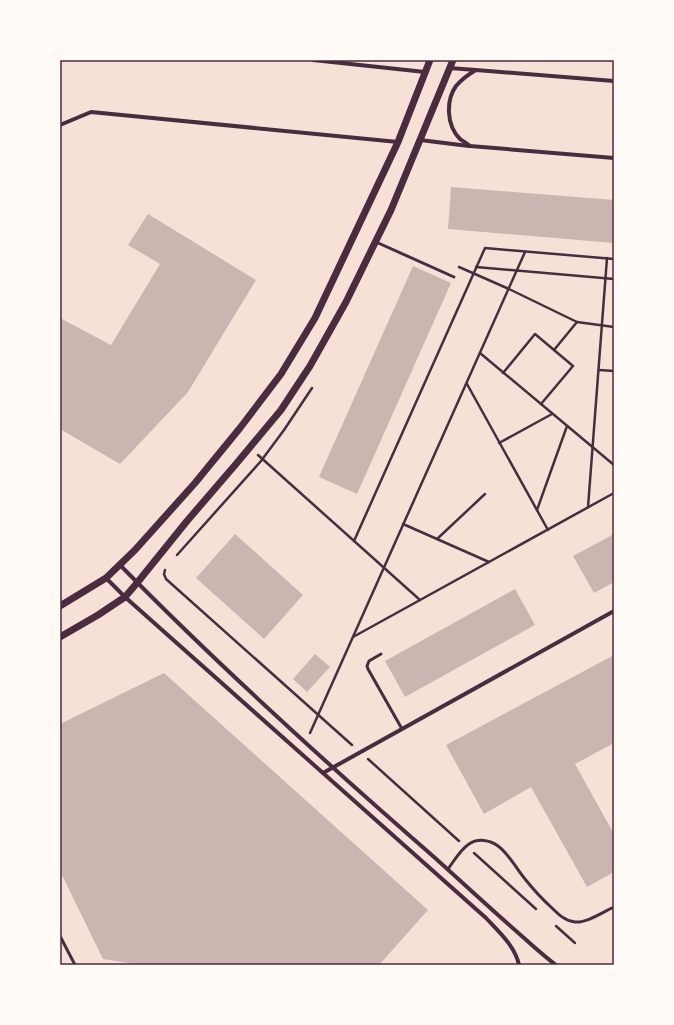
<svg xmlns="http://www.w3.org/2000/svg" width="674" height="1025" viewBox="0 0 674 1025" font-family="'Golos Text',sans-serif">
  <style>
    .building { fill: #ccb4b1 }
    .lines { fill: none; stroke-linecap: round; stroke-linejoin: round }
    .path { stroke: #4a2c40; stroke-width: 2.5 }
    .service { stroke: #4a2c40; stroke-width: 3 }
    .minor { stroke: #4a2c40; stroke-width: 4 }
    .tertiary { stroke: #4a2c40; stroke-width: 7 }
    .neatline { fill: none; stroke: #4a2c40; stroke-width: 1.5 }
  </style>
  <rect width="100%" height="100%" fill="#f7e1d7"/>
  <g class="building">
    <polygon points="451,187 614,200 614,243 448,229"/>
    <polygon points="148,214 256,280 188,392 120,464 60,429 60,318 111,345 160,264 128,245"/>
    <polygon points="413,266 451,283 357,494 319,477"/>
    <polygon points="235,534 303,595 264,639 196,578"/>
    <polygon points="614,534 614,582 594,593 573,556"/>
    <polygon points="515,589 535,625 405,697 385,661"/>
    <polygon points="315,654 330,667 307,692 293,679"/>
    <polygon points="614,655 614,743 575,764 614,834 614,872 587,887 531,787 484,814 446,745"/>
    <polygon points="164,673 428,910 379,965 141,965 103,959 60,871 60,724"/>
  </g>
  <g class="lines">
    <g class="path">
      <polyline points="459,267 509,289 577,322 614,327"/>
      <polyline points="476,267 614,279"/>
      <polyline points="554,350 577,322"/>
      <polyline points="480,353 614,465"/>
      <polyline points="599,370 614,371"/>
      <polyline points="503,373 535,334 573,366 541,404"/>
      <polyline points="467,384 548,530"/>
      <polyline points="499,443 552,414"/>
      <polyline points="258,455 420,600"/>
      <polyline points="588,507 607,258"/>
      <polyline points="537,510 567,426"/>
      <polyline points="403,524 489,562"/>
      <polyline points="437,539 485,494"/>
      <polyline points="354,541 485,248 614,259"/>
      <polyline points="177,555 261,461 284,430 312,388"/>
      <polyline points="165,570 164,574 166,579 352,745"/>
      <polyline points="353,637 614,493"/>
      <polyline points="310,733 525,252"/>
      <polyline points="368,759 459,841"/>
      <polyline points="474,853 536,909"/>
      <polyline points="556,926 575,943"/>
    </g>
    <g class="service">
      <polyline points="376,242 454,277"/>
      <polyline points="381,654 369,661 367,666 368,669 402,729"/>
      <path d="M448 869C454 861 460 850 469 844 478 838 490 840 498 846 509 854 516 868 525 879 533 889 542 899 552 908 558 914 565 921 575 922 587 923 603 912 614 907"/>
      <polyline points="60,936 75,965"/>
    </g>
    <g class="minor">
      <polyline points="313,60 425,72"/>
      <polyline points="449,68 476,70"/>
      <path d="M614 81 476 70C469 74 462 79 456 86 446 100 446 125 460 139 463 141 467 144 470 146L614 158"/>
      <polyline points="60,125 91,112 398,142"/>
      <polyline points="420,140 469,146"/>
      <path d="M120 565C220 667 326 763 434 857 464 884 493 911 524 938 534 947 545 957 556 965"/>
      <path d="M106 578 125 597 486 918C499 932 515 946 519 965"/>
      <polyline points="323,773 614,611"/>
    </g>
    <g class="tertiary">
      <polyline points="60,606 106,578 135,550 195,483 240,428 281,374 315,318 398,142 430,60"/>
      <polyline points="60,637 98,615 125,597 137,583 187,521 236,464 281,410 310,366 346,302 391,210 453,60"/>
    </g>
  </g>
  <rect width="674" height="1025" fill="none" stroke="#fffaf5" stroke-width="122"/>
  <rect x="61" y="61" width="552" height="903" class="neatline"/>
</svg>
